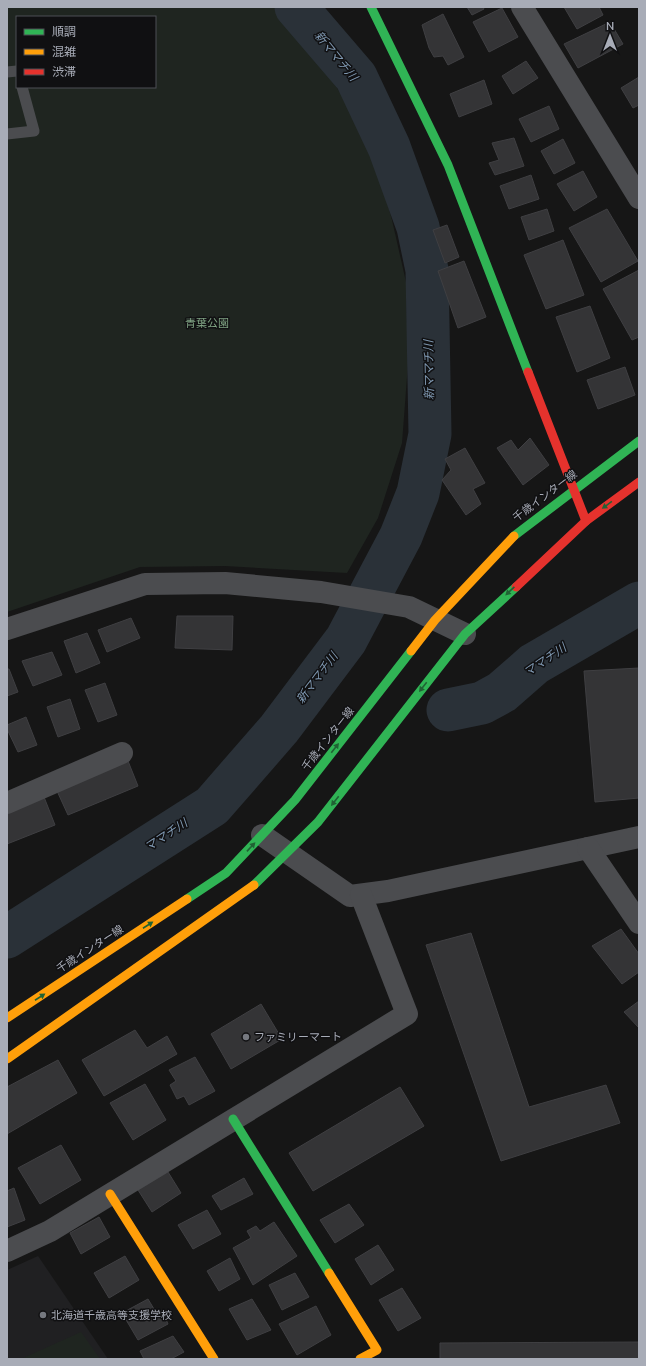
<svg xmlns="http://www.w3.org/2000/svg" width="646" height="1366" viewBox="0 0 646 1366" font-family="'Nunito Sans','Noto Sans JP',sans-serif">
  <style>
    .built { fill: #202022 }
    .green { fill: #1f2520; fill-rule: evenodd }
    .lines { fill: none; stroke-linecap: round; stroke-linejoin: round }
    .river { stroke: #2a3138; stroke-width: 43 }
    .building { fill: #343436; stroke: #3f3f42 }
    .lane { stroke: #4b4c4f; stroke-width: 11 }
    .street { stroke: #4b4c4f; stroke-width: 22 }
    .fast { stroke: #30b455; stroke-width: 9 }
    .slow { stroke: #ff9f0a; stroke-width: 9 }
    .jam { stroke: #e5322d; stroke-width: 9 }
    .oneway { fill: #206234 }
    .poi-dot { fill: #75787f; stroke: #101012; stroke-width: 1.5 }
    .labels { text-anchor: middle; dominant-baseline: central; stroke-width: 3; stroke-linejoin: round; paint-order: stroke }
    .park-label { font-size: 11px; fill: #7fa282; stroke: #101012 }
    .street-label { font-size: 11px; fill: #a8acb7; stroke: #101012 }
    .poi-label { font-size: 11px; fill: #a8acb7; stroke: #101012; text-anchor: start }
    .water-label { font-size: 12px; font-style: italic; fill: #7f98b1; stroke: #101012 }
  </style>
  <rect width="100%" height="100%" fill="#161616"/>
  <polygon class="built" points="38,1256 108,1359 7,1359 7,1270"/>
  <g class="green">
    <path d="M7 7H286L370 140 392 220 406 282 408 364 402 443 378 518 347 573 225 566 140 567 7 612ZM17 17H155V87H17Z"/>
    <polygon points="81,1332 100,1359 21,1359"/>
  </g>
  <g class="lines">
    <g class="river">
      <polyline points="448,710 482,703 502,692 534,664 639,603"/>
      <polyline points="7,937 212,806 279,729 346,640 401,536 418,493 430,434 427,270 418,227 389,147 356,77 296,7"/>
    </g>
  </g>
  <g class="building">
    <polygon points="467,7 483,7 484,9 472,15"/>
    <polygon points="564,7 599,7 603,15 577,29"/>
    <polygon points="502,8 518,37 489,52 473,22"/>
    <polygon points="443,14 464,57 448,65 443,56 434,57 429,48 422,25"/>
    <polygon points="610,22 623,44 578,68 564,44"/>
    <polygon points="526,61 538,78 513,94 502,76"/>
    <polygon points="639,77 639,105 633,108 621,88"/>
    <polygon points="484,80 492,104 459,117 450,94"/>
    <polygon points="549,106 559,129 531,142 519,119"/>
    <polygon points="514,138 524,166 495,175 489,163 499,160 492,143"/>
    <polygon points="563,139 575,163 554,174 541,151"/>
    <polygon points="583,171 597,197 574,211 557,184"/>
    <polygon points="531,175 539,199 509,209 500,186"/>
    <polygon points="547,209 554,231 529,240 521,217"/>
    <polygon points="607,209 638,261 601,282 569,228"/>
    <polygon points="447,225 459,257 445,263 433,230"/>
    <polygon points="563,240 584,295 546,309 524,255"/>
    <polygon points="464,261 486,317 458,328 438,271"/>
    <polygon points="639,270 639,337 632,340 603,289"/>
    <polygon points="590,306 610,358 577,372 556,317"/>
    <polygon points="625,367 635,395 598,409 587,380"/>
    <polygon points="530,438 549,465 523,485 497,448 511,440 518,450"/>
    <polygon points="465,448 485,483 473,489 481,504 466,515 442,480 451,470 445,459"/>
    <polygon points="177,616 233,616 232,650 175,648"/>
    <polygon points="131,618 140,638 107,652 98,630"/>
    <polygon points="87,633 100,663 76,673 64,641"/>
    <polygon points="52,652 62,675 33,686 22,661"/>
    <polygon points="639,668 639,798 595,802 584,671"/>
    <polygon points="7,669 9,669 18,692 7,696"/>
    <polygon points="105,683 117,715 98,722 85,690"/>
    <polygon points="70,699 80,729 58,737 47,707"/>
    <polygon points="26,717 37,745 18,752 7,729 7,725"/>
    <polygon points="128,761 138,786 68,815 57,791"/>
    <polygon points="44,797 55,825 7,844 7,811"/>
    <polygon points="621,929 639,954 639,972 622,984 592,946"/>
    <polygon points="471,933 529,1107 606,1085 620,1123 501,1161 426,945"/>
    <polygon points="639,1001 639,1028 624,1012"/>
    <polygon points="261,1004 282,1039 231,1069 211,1034"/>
    <polygon points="135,1030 147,1048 167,1036 177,1054 104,1096 82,1060"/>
    <polygon points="195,1057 215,1091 189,1105 184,1096 177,1099 170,1085 176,1081 169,1070"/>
    <polygon points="58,1060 77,1093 7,1134 7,1087"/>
    <polygon points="145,1084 166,1120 133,1140 110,1103"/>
    <polygon points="400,1087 424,1126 313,1191 289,1153"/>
    <polygon points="61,1145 81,1180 40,1204 18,1168"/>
    <polygon points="168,1172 181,1193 152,1212 138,1190"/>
    <polygon points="244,1178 253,1194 221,1210 212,1196"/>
    <polygon points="14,1188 25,1220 7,1227 7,1191"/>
    <polygon points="349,1204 364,1225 335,1243 320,1220"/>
    <polygon points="207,1210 221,1234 193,1249 178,1225"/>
    <polygon points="99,1217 110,1237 81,1254 70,1233"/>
    <polygon points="274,1222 297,1256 253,1285 233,1248 251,1238 247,1231 256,1226 260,1231"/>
    <polygon points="378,1245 394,1270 371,1285 355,1259"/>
    <polygon points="125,1256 139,1280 109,1298 94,1273"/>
    <polygon points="230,1258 240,1279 219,1291 207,1271"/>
    <polygon points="295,1273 309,1297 282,1310 269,1285"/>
    <polygon points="402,1288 421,1318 398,1331 379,1300"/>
    <polygon points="148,1299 157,1314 162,1310 168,1324 138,1340 122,1313"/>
    <polygon points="252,1299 271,1330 247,1340 229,1309"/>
    <polygon points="316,1306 331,1335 297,1355 279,1324"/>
    <polygon points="173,1336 184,1352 171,1359 144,1359 140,1351"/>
    <polygon points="639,1342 639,1359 440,1359 440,1343"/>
  </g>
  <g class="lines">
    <g class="lane">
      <polyline points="7,72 17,71"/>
      <polyline points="7,134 34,131 22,87"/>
    </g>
    <g class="street">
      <polyline points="522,7 639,198"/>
      <polyline points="7,629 145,584 225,583 321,592 409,607 465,634"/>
      <polyline points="7,803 122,753"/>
      <polyline points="262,835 350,896 388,891 639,837"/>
      <polyline points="588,848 639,923"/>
      <polyline points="7,1251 50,1231 407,1014 361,895"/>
    </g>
    <g class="fast">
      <polyline points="371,7 448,165 528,372"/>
      <polyline points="514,536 639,441"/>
      <polyline points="254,885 318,822 465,634 516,587"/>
      <polyline points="187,899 226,873 295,800 411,651"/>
      <polyline points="233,1119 329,1273"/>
    </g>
    <g class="slow">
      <polyline points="411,651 435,620 514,536"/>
      <polyline points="7,1018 187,899"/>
      <polyline points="7,1059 254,885"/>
      <polyline points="110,1194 214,1359"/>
      <polyline points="329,1273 377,1350 360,1359"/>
    </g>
    <g class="jam">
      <polyline points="528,372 586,521"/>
      <polyline points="516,587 586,521 639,482"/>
    </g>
  </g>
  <defs><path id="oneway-solid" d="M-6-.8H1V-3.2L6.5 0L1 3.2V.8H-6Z"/></defs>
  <g class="oneway">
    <use href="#oneway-solid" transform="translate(607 505) rotate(144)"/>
    <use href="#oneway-solid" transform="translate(510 591) rotate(137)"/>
    <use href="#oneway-solid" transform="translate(423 687) rotate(128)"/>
    <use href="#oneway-solid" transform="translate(335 748) rotate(-52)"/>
    <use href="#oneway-solid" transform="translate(335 801) rotate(128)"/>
    <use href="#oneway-solid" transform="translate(251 847) rotate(-47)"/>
    <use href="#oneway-solid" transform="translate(148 925) rotate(-33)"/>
    <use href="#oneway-solid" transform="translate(40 997) rotate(-33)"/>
  </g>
  <g class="poi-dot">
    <circle cx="246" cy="1037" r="4"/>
    <circle cx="43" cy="1315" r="4"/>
  </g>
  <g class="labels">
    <g class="park-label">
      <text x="207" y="323">青葉公園</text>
    </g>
    <g class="street-label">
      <text transform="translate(545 496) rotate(-37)">千歳インター線</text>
      <text transform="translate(328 739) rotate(-52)">千歳インター線</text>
      <text transform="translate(90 949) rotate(-33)">千歳インター線</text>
    </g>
    <g class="poi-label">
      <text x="254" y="1037">ファミリーマート</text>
      <text x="51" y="1315">北海道千歳高等支援学校</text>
    </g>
    <g class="water-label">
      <text transform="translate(336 56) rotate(51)">新ママチ川</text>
      <text transform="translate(429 370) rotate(-91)">新ママチ川</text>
      <text transform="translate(545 660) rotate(-34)">ママチ川</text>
      <text transform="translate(317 678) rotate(-53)">新ママチ川</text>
      <text transform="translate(166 835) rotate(-33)">ママチ川</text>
    </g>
  </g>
  <rect width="646" height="1366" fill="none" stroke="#a8acb7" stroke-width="16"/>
  <rect x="16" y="16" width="140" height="72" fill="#101012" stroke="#4d4e54"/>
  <rect x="24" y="29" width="20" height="6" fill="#30b455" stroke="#4d4e54"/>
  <text x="52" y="36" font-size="12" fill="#a8acb7">順調</text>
  <rect x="24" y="49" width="20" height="6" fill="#ff9f0a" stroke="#4d4e54"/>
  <text x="52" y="56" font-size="12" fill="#a8acb7">混雑</text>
  <rect x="24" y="69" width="20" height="6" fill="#e5322d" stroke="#4d4e54"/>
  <text x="52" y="76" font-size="12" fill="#a8acb7">渋滞</text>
  <g transform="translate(610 36)" stroke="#101012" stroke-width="3" paint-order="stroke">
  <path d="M0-3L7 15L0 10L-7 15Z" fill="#a8acb7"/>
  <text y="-6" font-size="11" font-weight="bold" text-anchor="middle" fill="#a8acb7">N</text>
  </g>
</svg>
